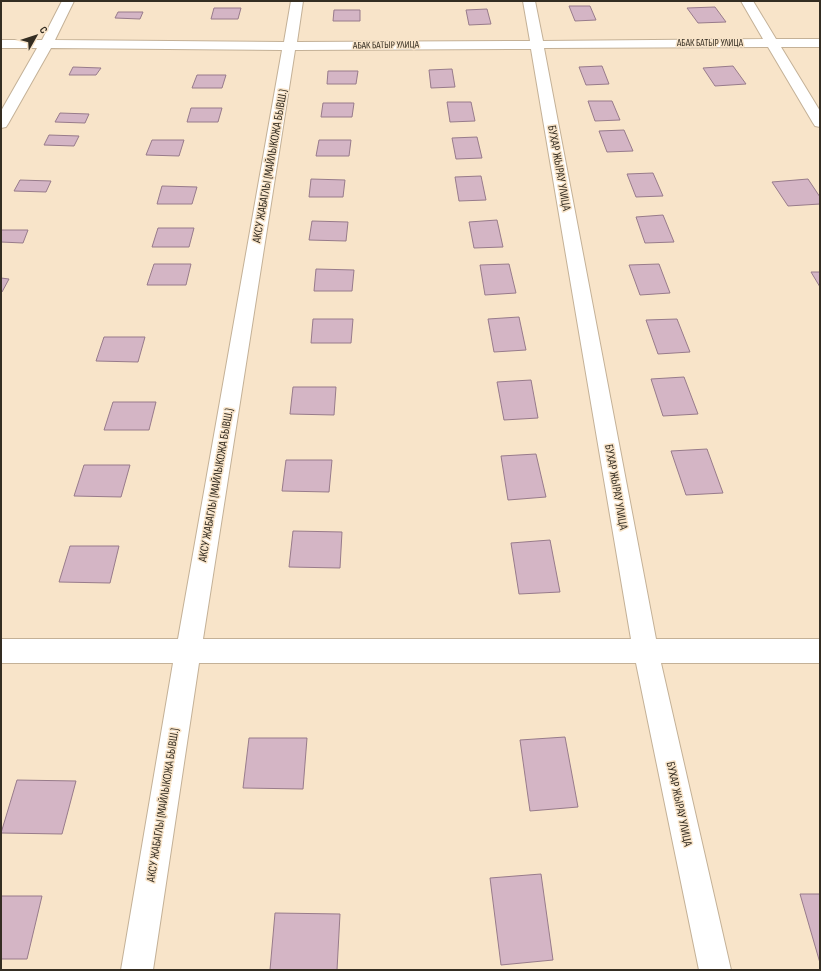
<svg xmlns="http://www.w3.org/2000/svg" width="821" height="971" viewBox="0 0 821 971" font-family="'Sofia Sans Condensed',sans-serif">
  <rect width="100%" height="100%" fill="#f8e4c9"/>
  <g fill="#d4b5c5" stroke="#987b8b">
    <polygon points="569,6 590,6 596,20 575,21"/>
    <polygon points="715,7 726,22 698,23 687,8"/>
    <polygon points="214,8 241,8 238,19 211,19"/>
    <polygon points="487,9 491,24 469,25 466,10"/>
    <polygon points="334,10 360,10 360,21 333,21"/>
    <polygon points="118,12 143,12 140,19 115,18"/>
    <polygon points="602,66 609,84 586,85 579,67"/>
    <polygon points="733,66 746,84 715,86 703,68"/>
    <polygon points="73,67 101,68 96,75 69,75"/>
    <polygon points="452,69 455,87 431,88 429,70"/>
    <polygon points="328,71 358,71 356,84 327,84"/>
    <polygon points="197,75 226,75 222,88 192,88"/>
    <polygon points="588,101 612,101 620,120 595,121"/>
    <polygon points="447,102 471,102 475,121 450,122"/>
    <polygon points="323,103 354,103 352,117 321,117"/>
    <polygon points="191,108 222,108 218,122 187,122"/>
    <polygon points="60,113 89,114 85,123 55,122"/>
    <polygon points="624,130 633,151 607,152 599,131"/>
    <polygon points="49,135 79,136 74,146 44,145"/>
    <polygon points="477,137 482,158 456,159 452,138"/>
    <polygon points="152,140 184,140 179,156 146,155"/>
    <polygon points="319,140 351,140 349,156 316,156"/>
    <polygon points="653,173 663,196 636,197 627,174"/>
    <polygon points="481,176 486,200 459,201 455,177"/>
    <polygon points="311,179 345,180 343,197 309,197"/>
    <polygon points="808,179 820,197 820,204 788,206 772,182"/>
    <polygon points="20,180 51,181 46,192 14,191"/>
    <polygon points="162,186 197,187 192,204 157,204"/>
    <polygon points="663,215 674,242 645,243 636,217"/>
    <polygon points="497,220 503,247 474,248 469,222"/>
    <polygon points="312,221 348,222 346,241 309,240"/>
    <polygon points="158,228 194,228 189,247 152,247"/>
    <polygon points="1,230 28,230 23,243 1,242"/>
    <polygon points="154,264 191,264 186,285 147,285"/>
    <polygon points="509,264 516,293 485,295 480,265"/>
    <polygon points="659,264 670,293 640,295 629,265"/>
    <polygon points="316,269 354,270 352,291 314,291"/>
    <polygon points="811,272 820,272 820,287"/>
    <polygon points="1,278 9,279 2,292 1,292"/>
    <polygon points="519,317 526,350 494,352 488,319"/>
    <polygon points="313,319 353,319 351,343 311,343"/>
    <polygon points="677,319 690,352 658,354 646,320"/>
    <polygon points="104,337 145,337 138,362 96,361"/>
    <polygon points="684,377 698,414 663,416 651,379"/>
    <polygon points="531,380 538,418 504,420 497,382"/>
    <polygon points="293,387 336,387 334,415 290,414"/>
    <polygon points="113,402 156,402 149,430 104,430"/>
    <polygon points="707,449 723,493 686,495 671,451"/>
    <polygon points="536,454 546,497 508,500 501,456"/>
    <polygon points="286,460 332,460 329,492 282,491"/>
    <polygon points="84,465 130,465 121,497 74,496"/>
    <polygon points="293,531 342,532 340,568 289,567"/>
    <polygon points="550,540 560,592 519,594 511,543"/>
    <polygon points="70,546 119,546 110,583 59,582"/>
    <polygon points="565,737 578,807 530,811 520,740"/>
    <polygon points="249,738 307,738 303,789 243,788"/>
    <polygon points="17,780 76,781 62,834 1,833"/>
    <polygon points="541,874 553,960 501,965 490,878"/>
    <polygon points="800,894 820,894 820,963"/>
    <polygon points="1,896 42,896 27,959 1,959"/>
    <polygon points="275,913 340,914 337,970 270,970"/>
  </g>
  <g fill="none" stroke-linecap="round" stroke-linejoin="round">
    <defs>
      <path id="minor" d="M62,1h12l-19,39 229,2 7,-41h12l-6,41 233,-1 -7,-40h12l8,40 220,-2 -22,-38h12l23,38h44v8h-39l39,64v16l-5,-1 -2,-3 -45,-76 -224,1 112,591h164v24h-159l70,307h-32l-63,-307h-437l-46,307h-32l52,-307h-172v-24h177l104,-589 -231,-2 -43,76 -2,3 -5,1v-17l36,-63h-36v-8h41zM531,49l100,590h-428l92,-589z"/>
    </defs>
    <use href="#minor" stroke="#c4b197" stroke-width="2"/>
    <use href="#minor" fill="#fff" fill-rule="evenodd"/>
  </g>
  <g text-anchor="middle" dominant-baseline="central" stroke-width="3" stroke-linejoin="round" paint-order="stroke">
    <g font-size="10" fill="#342d22" stroke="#f8e4c9">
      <text x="710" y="43">АБАК БАТЫР УЛИЦА</text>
      <text transform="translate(386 45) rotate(-1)">АБАК БАТЫР УЛИЦА</text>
    </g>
    <g font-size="12" fill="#342d22" stroke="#f8e4c9">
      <text transform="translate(270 166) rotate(-80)">АКСУ ЖАБАГЛЫ (МАЙЛЫКОЖА БЫВШ.)</text>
      <text transform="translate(559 168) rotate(80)">БУХАР ЖЫРАУ УЛИЦА</text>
      <text transform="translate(216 485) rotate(-80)">АКСУ ЖАБАГЛЫ (МАЙЛЫКОЖА БЫВШ.)</text>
      <text transform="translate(616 487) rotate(80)">БУХАР ЖЫРАУ УЛИЦА</text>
      <text transform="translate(679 804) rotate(78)">БУХАР ЖЫРАУ УЛИЦА</text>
      <text transform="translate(163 805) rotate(-81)">АКСУ ЖАБАГЛЫ (МАЙЛЫКОЖА БЫВШ.)</text>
    </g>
  </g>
  <rect width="821" height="971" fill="none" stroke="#342d22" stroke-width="4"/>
  <g transform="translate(36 36) rotate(51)" stroke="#f8e4c9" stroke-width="3" paint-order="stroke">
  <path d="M0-3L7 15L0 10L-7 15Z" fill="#342d22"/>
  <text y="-6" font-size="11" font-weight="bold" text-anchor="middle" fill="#342d22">С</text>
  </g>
</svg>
